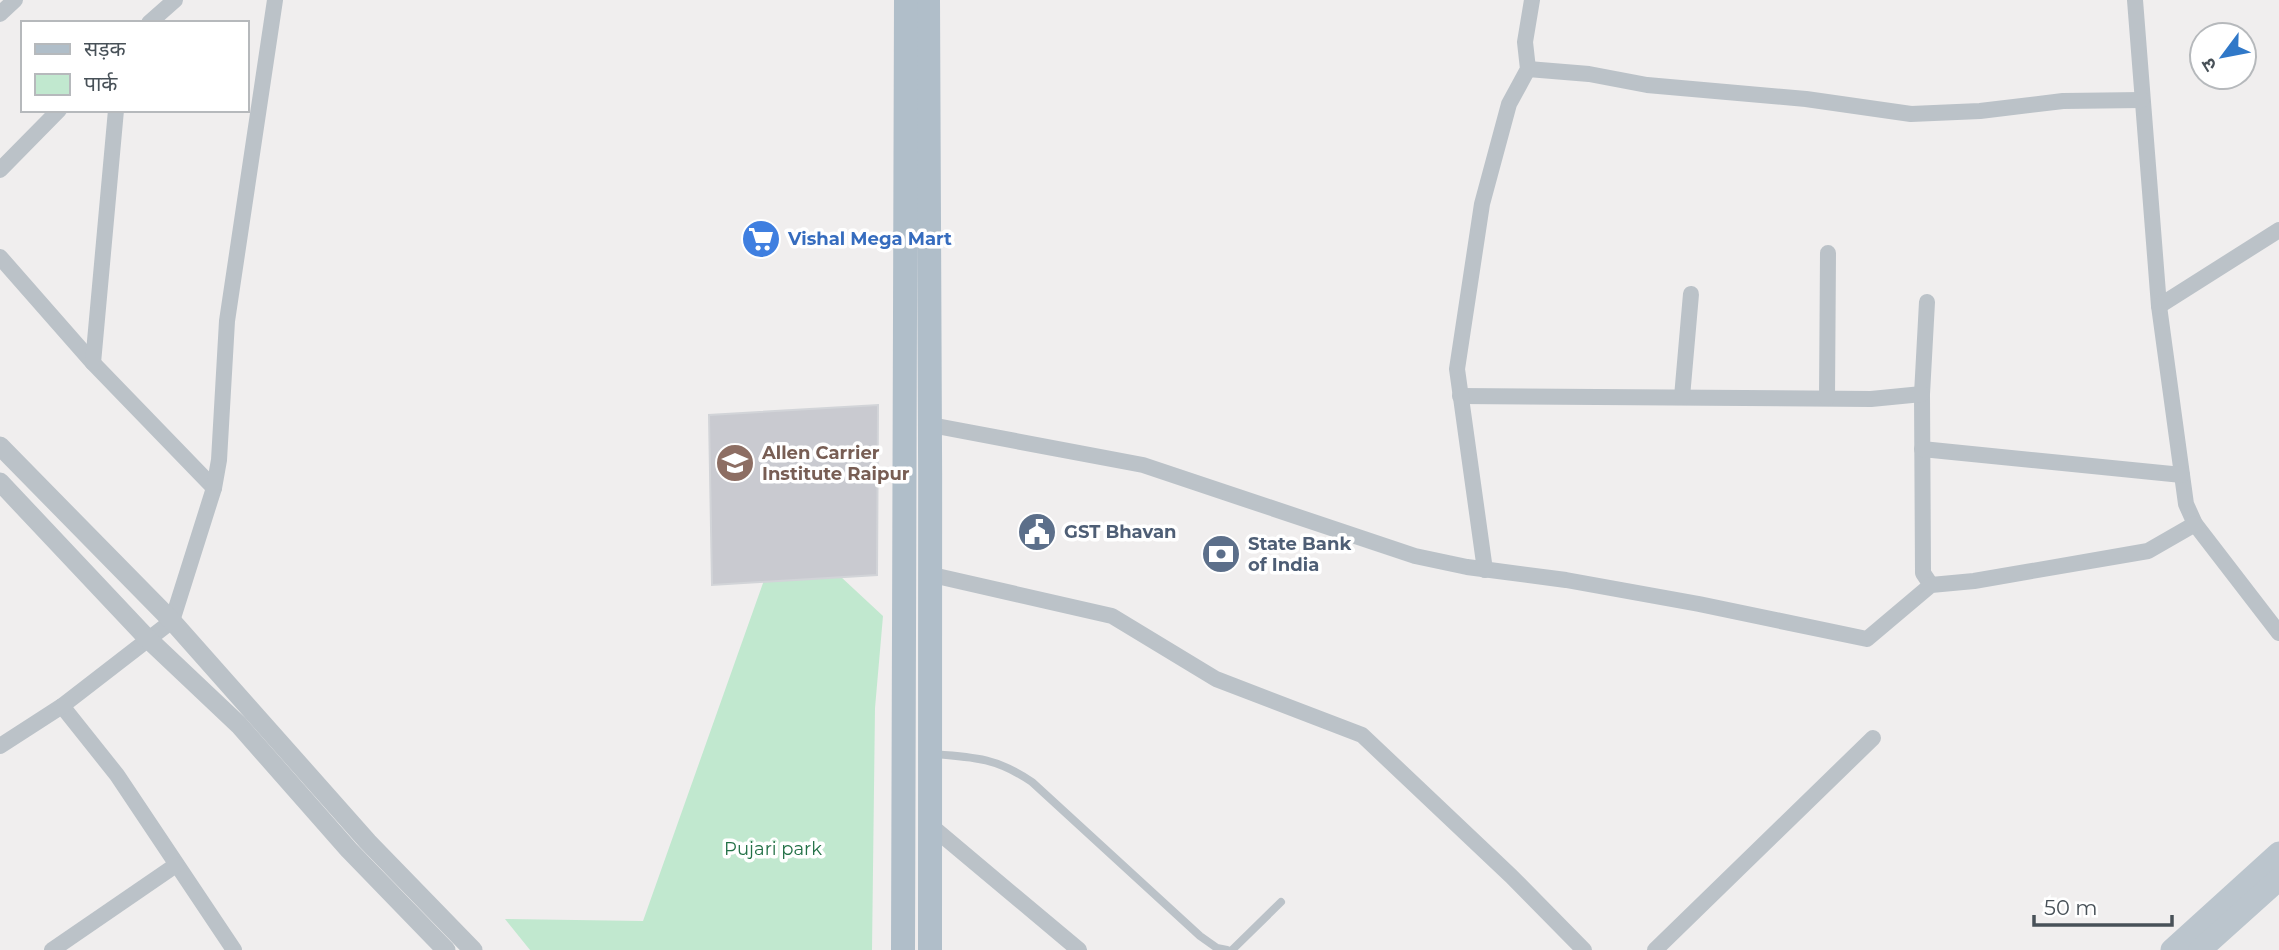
<svg xmlns="http://www.w3.org/2000/svg" width="2279" height="950" viewBox="0 0 2279 950" font-family="Montserrat,'Noto Sans Devanagari',sans-serif">
  <rect width="100%" height="100%" fill="#f0eeee"/>
  <polygon fill="#c1e8cf" points="784,524 883,616 875,708 872,950 530,950 505,919 643,921"/>
  <polygon fill="#c9cad0" stroke="#d2d4d8" stroke-width="2" points="878,405 877,575 712,585 709,415"/>
  <g fill="none" stroke-linecap="round" stroke-linejoin="round">
    <g stroke="#bbc2c8" stroke-width="8">
      <path d="M932,754c42,3 65,4 100,28l168,154 17,12 10,2"/>
      <polyline points="1232,950 1281,902"/>
    </g>
    <g stroke="#bbc2c8" stroke-width="16">
      <polyline points="2135,0 2159,306 2186,504 2195,524 2279,633"/>
      <polyline points="0,14 15,0"/>
      <polyline points="149,23 175,0"/>
      <polyline points="1528,69 1589,74 1647,85 1806,99 1911,114 1980,111 2063,101 2142,100"/>
      <polyline points="0,170 59,110"/>
      <polyline points="0,257 93,363 214,488"/>
      <polyline points="1927,302 1922,394 1923,573 1931,585"/>
      <polyline points="2159,306 2279,230"/>
      <polyline points="93,363 116,110"/>
      <polyline points="1460,396 1871,399 1922,394"/>
      <polyline points="1682,397 1691,294"/>
      <polyline points="1827,398 1828,253"/>
      <polyline points="931,425 1143,465 1415,556 1467,567 1566,580 1699,604 1867,639 1931,585 1974,581 2148,551 2195,524"/>
      <polyline points="1922,449 2182,475"/>
      <polyline points="1485,570 1457,369 1482,204 1509,104 1528,69 1525,42 1532,0"/>
      <polyline points="928,574 1112,616 1216,679 1362,735 1511,876 1584,950"/>
      <polyline points="62,706 117,775 234,950"/>
      <polyline points="0,746 62,706 172,621 214,488 219,460 227,321 275,0"/>
      <polyline points="930,825 1079,950"/>
      <polyline points="52,950 176,865"/>
      <polyline points="1655,950 1873,738"/>
    </g>
    <g stroke="#bbc2c8" stroke-width="19">
      <polyline points="0,446 172,621 368,842 473,950"/>
      <polyline points="0,482 147,638 239,725 349,850 446,950"/>
    </g>
    <g stroke="#bbc5cd" stroke-width="23">
      <polyline points="2172,950 2279,853"/>
      <polyline points="2200,950 2279,879"/>
    </g>
    <g stroke="#b0bec9" stroke-width="24">
      <path d="M928,0c3,317 2,633 2,950"/>
      <polyline points="903,950 906,0"/>
    </g>
  </g>
  <defs>
    <symbol id="supermarket-disc" viewBox="-11 -11 22 22"><circle r="9.5" fill="#3f7fe0" stroke="#fff"/><path d="M-6-5.5h2.5l.6 2H6L4.5 2H-2.5L-4.4-4H-6ZM-1.5 3.2a1.3 1.3 0 1 0 .1 0ZM3 3.2a1.3 1.3 0 1 0 .1 0Z" fill="#fff"/></symbol>
    <symbol id="school-disc" viewBox="-11 -11 22 22"><circle r="9.5" fill="#8d6e63" stroke="#fff"/><path d="M0-5L7-2L0 1L-7-2ZM-4 1L0 2.5L4 1V4Q0 6-4 4Z" fill="#fff"/></symbol>
    <symbol id="civic-disc" viewBox="-11 -11 22 22"><circle r="9.5" fill="#5c6f8a" stroke="#fff"/><path d="M-.6-6.5H3V-4.5H.6V-3L4-1V1h2V6H-6V1h2V-1L-.6-3ZM-1.2 2.5V6h2.4V2.5Z" fill="#fff"/></symbol>
    <symbol id="bank-disc" viewBox="-11 -11 22 22"><circle r="9.5" fill="#5c6f8a" stroke="#fff"/><path d="M-6-4H6V4H-6ZM0-2.3a2.3 2.3 0 1 0 0 4.6a2.3 2.3 0 1 0 0-4.6Z" fill="#fff"/></symbol>
  </defs>
  <g fill-rule="evenodd">
    <use href="#supermarket-disc" x="739" y="217" width="44" height="44"/>
    <use href="#school-disc" x="713" y="441" width="44" height="44"/>
    <use href="#civic-disc" x="1015" y="510" width="44" height="44"/>
    <use href="#bank-disc" x="1199" y="532" width="44" height="44"/>
  </g>
  <g text-anchor="middle" dominant-baseline="central" stroke-width="7" stroke-linejoin="round" paint-order="stroke">
    <g font-size="18" font-weight="bold" fill="#366cbe" stroke="#fff" text-anchor="start">
      <text x="788" y="239">Vishal Mega Mart</text>
    </g>
    <g font-size="18" font-weight="bold" fill="#785e54" stroke="#fff" text-anchor="start">
      <text x="762" y="453">Allen Carrier<tspan x="762" dy="21">Institute Raipur</tspan></text>
    </g>
    <g font-size="18" font-weight="bold" fill="#4e5e75" stroke="#fff" text-anchor="start">
      <text x="1064" y="532">GST Bhavan</text>
      <text x="1248" y="544">State Bank<tspan x="1248" dy="21">of India</tspan></text>
    </g>
    <g font-size="18" fill="#227046" stroke="#fff">
      <text x="773" y="849">Pujari park</text>
    </g>
  </g>
  <rect x="21" y="21" width="228" height="91" fill="#ffffff" stroke="#b6b9bc" stroke-width="2"/>
  <rect x="35" y="44" width="35" height="10" fill="#b0bec9" stroke="#b6b9bc" stroke-width="2"/>
  <text x="84" y="56" font-size="21" fill="#485158">सड़क</text>
  <rect x="35" y="74" width="35" height="21" fill="#c1e8cf" stroke="#b6b9bc" stroke-width="2"/>
  <text x="84" y="91" font-size="21" fill="#485158">पार्क</text>
  <g transform="translate(2223 56) rotate(238)"><circle r="33" fill="#ffffff" stroke="#b6b9bc" stroke-width="2"/>
  <path d="M0-5L12 26L0 18L-12 26Z" fill="#3078c8"/>
  <text y="-10" font-size="19" font-weight="bold" text-anchor="middle" fill="#485158">उ</text>
  </g>
  <path d="M2034 915v10h138v-10" fill="none" stroke="#485158" stroke-width="3.5"/>
  <text x="2044" y="915" font-size="21" fill="#485158" stroke="#ffffff" stroke-width="5" paint-order="stroke">50 m</text>
</svg>
